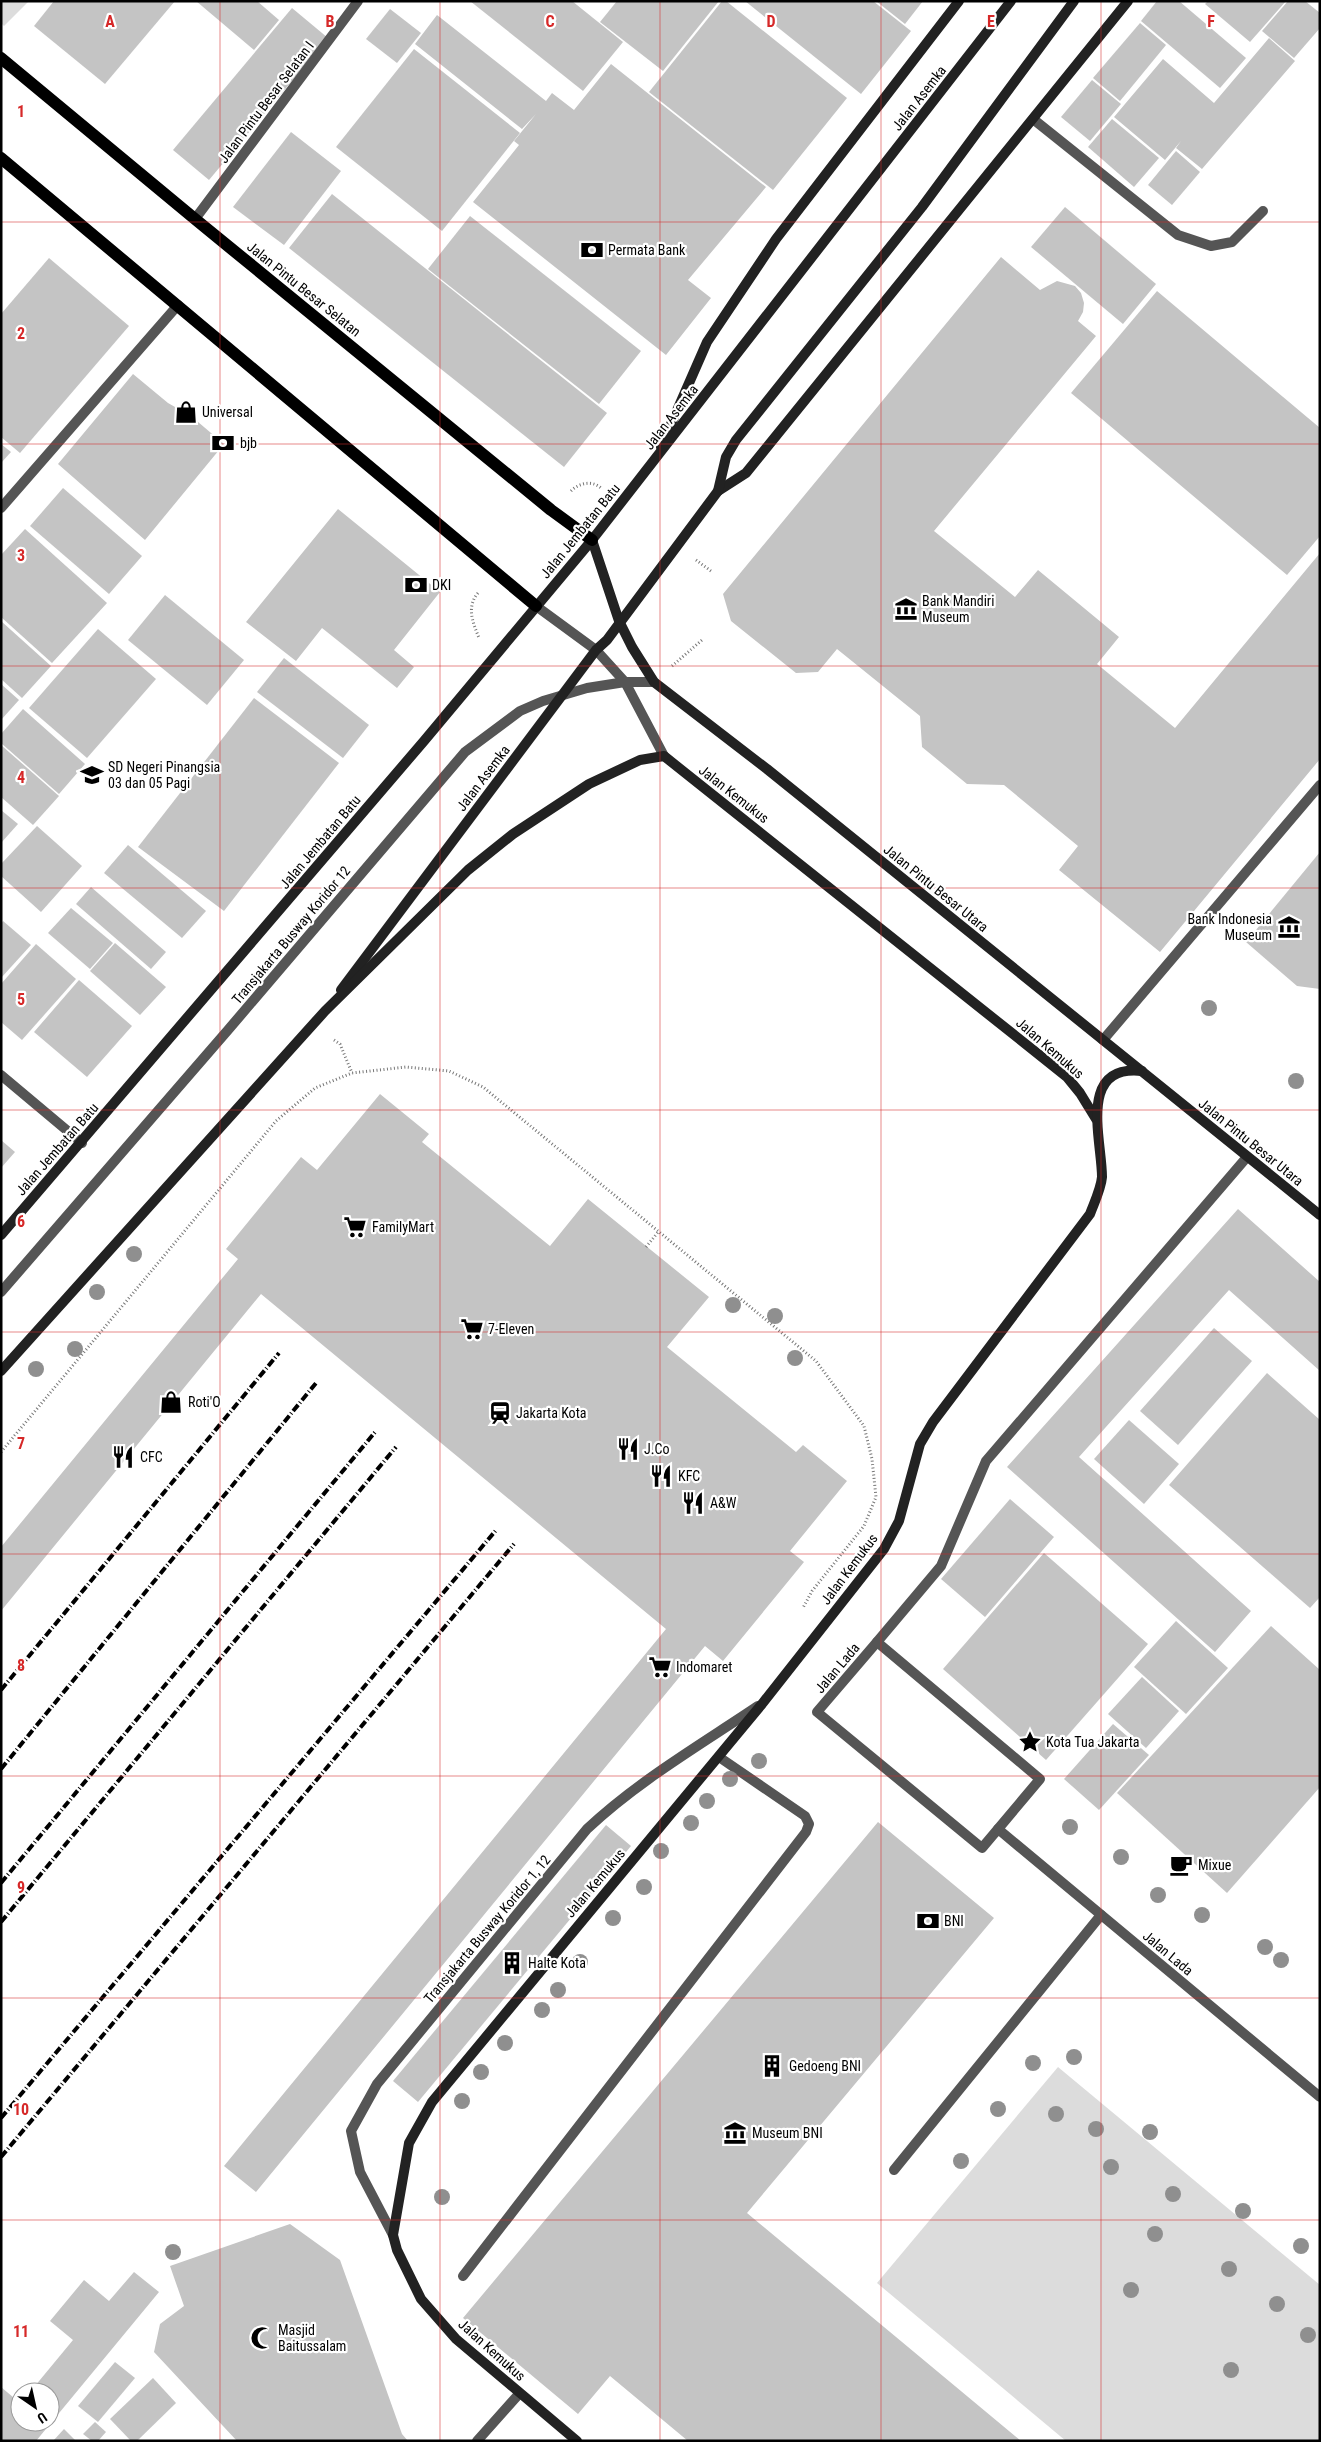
<svg xmlns="http://www.w3.org/2000/svg" width="1321" height="2442" viewBox="0 0 1321 2442" font-family="'Roboto Condensed',sans-serif">
  <rect width="100%" height="100%" fill="#fff"/>
  <g fill="#dcdcdc">
    <polygon points="1,1 29,1 4,26 1,23"/>
    <polygon points="1058,2067 1320,2285 1320,2441 1066,2441 877,2283"/>
  </g>
  <g fill="#c4c4c4">
    <polygon points="54,1 175,1 105,84 34,26"/>
    <polygon points="196,1 257,1 279,20 254,50"/>
    <polygon points="470,1 572,1 623,42 583,91"/>
    <polygon points="617,1 719,1 663,71 600,22"/>
    <polygon points="722,1 726,1 847,98 773,190 649,92"/>
    <polygon points="745,1 873,1 911,31 861,94"/>
    <polygon points="876,1 923,1 905,24"/>
    <polygon points="1157,1 1179,1 1246,58 1220,88 1141,21"/>
    <polygon points="1208,1 1286,1 1250,42 1205,4"/>
    <polygon points="1288,1 1305,1 1320,13 1320,28 1294,58 1262,31"/>
    <polygon points="292,8 328,38 209,180 173,150"/>
    <polygon points="390,9 421,33 397,63 366,39"/>
    <polygon points="437,15 546,101 552,93 574,110 611,64 766,187 688,280 711,298 666,355 473,202 519,145 514,141 536,114 522,129 415,44"/>
    <polygon points="1140,23 1166,45 1120,101 1093,78"/>
    <polygon points="1269,38 1295,61 1202,169 1176,148 1181,141 1165,160 1114,117 1163,59 1214,103"/>
    <polygon points="414,49 520,133 442,231 336,147"/>
    <polygon points="1092,80 1121,104 1090,141 1061,117"/>
    <polygon points="1112,119 1159,158 1134,187 1088,147"/>
    <polygon points="291,132 341,171 284,245 233,207"/>
    <polygon points="1176,151 1200,172 1172,205 1148,185"/>
    <polygon points="332,194 607,413 564,467 289,248"/>
    <polygon points="1065,207 1156,284 1123,324 1031,247"/>
    <polygon points="470,216 641,351 599,404 428,269"/>
    <polygon points="1001,257 1040,290 1057,281 1075,286 1081,293 1084,303 1083,312 1078,321 1096,336 934,531 1015,597 1038,570 1119,637 1097,664 1175,728 1320,553 1320,759 1160,952 1059,870 1078,846 1004,785 967,784 922,747 920,716 837,649 818,672 796,673 731,621 723,594"/>
    <polygon points="49,258 129,326 20,453 1,437 1,314"/>
    <polygon points="1157,291 1320,428 1320,536 1287,575 1071,393"/>
    <polygon points="133,374 168,403 191,416 224,444 145,540 58,464"/>
    <polygon points="1,444 11,452 1,463"/>
    <polygon points="63,488 142,556 109,594 30,526"/>
    <polygon points="338,509 440,592 394,650 414,667 397,688 322,628 296,661 246,622"/>
    <polygon points="25,529 107,603 52,663 1,617 1,555"/>
    <polygon points="165,595 244,660 207,705 128,640"/>
    <polygon points="1,621 51,666 22,698 1,679"/>
    <polygon points="98,629 156,679 87,758 29,708"/>
    <polygon points="284,658 369,725 343,758 257,692"/>
    <polygon points="1,684 19,700 1,720"/>
    <polygon points="254,698 339,763 224,911 138,847"/>
    <polygon points="23,709 85,764 59,794 1,743 1,734"/>
    <polygon points="1,745 59,796 33,825 1,797"/>
    <polygon points="1,810 18,824 1,843"/>
    <polygon points="37,826 82,866 41,912 1,876 1,864"/>
    <polygon points="128,845 206,911 182,938 104,873"/>
    <polygon points="1320,852 1320,989 1297,986 1246,942"/>
    <polygon points="91,887 166,952 151,969 76,904"/>
    <polygon points="71,908 113,943 90,969 48,933"/>
    <polygon points="3,921 31,945 1,978 1,924"/>
    <polygon points="115,943 166,987 140,1015 90,971"/>
    <polygon points="36,944 76,979 22,1040 1,1022 1,984"/>
    <polygon points="79,980 132,1026 87,1077 34,1032"/>
    <polygon points="380,1094 429,1134 422,1142 550,1246 588,1199 709,1297 667,1347 796,1452 803,1445 847,1481 790,1551 804,1562 723,1661 705,1646 256,2192 224,2166 666,1629 261,1294 1,1611 1,1547 238,1259 226,1249 301,1157 317,1170"/>
    <polygon points="1,1140 15,1152 1,1168"/>
    <polygon points="1238,1209 1320,1282 1320,1371 1229,1290 1079,1457 1251,1611 1215,1652 1007,1467"/>
    <polygon points="1214,1328 1252,1361 1178,1445 1140,1411"/>
    <polygon points="1267,1373 1320,1420 1320,1597 1310,1608 1169,1485"/>
    <polygon points="1129,1420 1179,1464 1144,1504 1094,1459"/>
    <polygon points="1010,1499 1054,1537 985,1617 941,1579"/>
    <polygon points="1044,1553 1148,1644 1046,1760 943,1669"/>
    <polygon points="1176,1621 1228,1668 1186,1714 1134,1667"/>
    <polygon points="1271,1626 1320,1670 1320,1787 1227,1893 1117,1793"/>
    <polygon points="1142,1677 1179,1711 1146,1748 1108,1714"/>
    <polygon points="1113,1724 1149,1755 1099,1810 1064,1779"/>
    <polygon points="878,1822 994,1918 747,2213 1021,2441 688,2441 610,2376 578,2414 463,2318"/>
    <polygon points="606,1825 631,1846 418,2102 393,2081"/>
    <polygon points="290,2224 340,2260 402,2434 408,2441 237,2441 154,2352 160,2324 184,2306 170,2266"/>
    <polygon points="134,2272 159,2292 36,2441 1,2441 1,2387 20,2403 20,2422 50,2422 50,2392 30,2392 73,2340 50,2321 84,2280 109,2301"/>
    <polygon points="115,2362 135,2378 98,2422 78,2406"/>
    <polygon points="153,2378 176,2403 137,2441 131,2441 110,2419"/>
    <polygon points="95,2422 106,2432 98,2441 92,2441 83,2434"/>
    <polygon points="64,2429 76,2441 53,2441"/>
  </g>
  <g fill="none" stroke-linecap="round" stroke-linejoin="round">
    <g stroke="#777" stroke-width="3" stroke-dasharray="1 2.5" stroke-linecap="butt">
      <path d="M571,491c8,-8 21,-11 30,-3"/>
      <polyline points="696,560 711,571"/>
      <path d="M478,593c-12,14 -5,30 1,45"/>
      <polyline points="672,666 702,640"/>
      <polyline points="334,1040 340,1044 352,1073"/>
      <polyline points="646,1247 659,1231"/>
      <polyline points="1,1452 276,1121 315,1088 352,1073 406,1067 449,1071 483,1087 816,1361 864,1426 872,1459 876,1497 864,1526 812,1591 803,1608"/>
    </g>
    <g stroke="#555" stroke-width="10">
      <polyline points="1033,119 1178,235 1211,246 1232,242 1263,211"/>
      <polyline points="1,508 178,305"/>
      <polyline points="536,606 596,650 625,682 664,756"/>
      <polyline points="1103,1040 1320,785"/>
      <polyline points="1,1292 228,1030 465,752 520,711 543,701 587,688 625,682 654,682"/>
      <polyline points="894,2170 1101,1915"/>
      <path d="M393,2235l-33,-63 -9,-41 26,-47 210,-255c51,-48 113,-84 171,-123"/>
      <polyline points="463,2276 806,1832 809,1824 805,1816 719,1757"/>
    </g>
    <g stroke="#555" stroke-width="10">
      <polyline points="195,219 358,1"/>
      <polyline points="1,1075 82,1143"/>
      <polyline points="877,1642 817,1712 982,1848 998,1829 1320,2097"/>
      <polyline points="998,1829 1040,1779 877,1642 941,1566 986,1461 1247,1157"/>
      <polyline points="477,2441 519,2394"/>
    </g>
    <g stroke="#222" stroke-width="10">
      <polyline points="661,447 707,342 776,239 959,1"/>
      <polyline points="718,491 746,473 1128,1"/>
      <polyline points="592,540 619,621 632,647 654,682 767,769 1320,1215"/>
      <polyline points="341,990 596,650 607,640 718,491 726,457 736,440 922,207 1074,1"/>
      <polyline points="1,1235 424,741 592,540 1011,1"/>
      <polyline points="1,1371 325,1011 468,870 513,834 589,784 640,760 664,756 1067,1077 1080,1093 1096,1119"/>
      <path d="M577,2441l-121,-102 -35,-40 -24,-49 -4,-15 16,-92 23,-41 330,-398 122,-155 15,-28 21,-77 13,-22 157,-208c4,-11 11,-25 12,-37 0,-37 -25,-113 40,-106"/>
    </g>
    <g stroke="#000" stroke-width="12">
      <polyline points="1,58 195,219 551,510 592,540"/>
      <polyline points="1,158 536,606"/>
    </g>
    <g stroke="#000" stroke-width="4" stroke-dasharray="8 2.5 1 2.5" stroke-linecap="butt">
      <polyline points="1,1690 279,1353"/>
      <polyline points="1,1769 316,1383"/>
      <polyline points="1,1883 376,1431"/>
      <polyline points="1,1922 396,1447"/>
      <polyline points="1,2118 497,1529"/>
      <polyline points="1,2157 514,1544"/>
    </g>
  </g>
  <g fill="#8f8f8f">
    <circle cx="1209" cy="1008" r="8"/>
    <circle cx="1296" cy="1081" r="8"/>
    <circle cx="134" cy="1254" r="8"/>
    <circle cx="97" cy="1292" r="8"/>
    <circle cx="733" cy="1305" r="8"/>
    <circle cx="775" cy="1316" r="8"/>
    <circle cx="75" cy="1349" r="8"/>
    <circle cx="795" cy="1358" r="8"/>
    <circle cx="36" cy="1369" r="8"/>
    <circle cx="759" cy="1761" r="8"/>
    <circle cx="730" cy="1779" r="8"/>
    <circle cx="707" cy="1801" r="8"/>
    <circle cx="691" cy="1823" r="8"/>
    <circle cx="1070" cy="1827" r="8"/>
    <circle cx="661" cy="1851" r="8"/>
    <circle cx="1121" cy="1857" r="8"/>
    <circle cx="644" cy="1887" r="8"/>
    <circle cx="1158" cy="1895" r="8"/>
    <circle cx="1202" cy="1915" r="8"/>
    <circle cx="613" cy="1918" r="8"/>
    <circle cx="1265" cy="1947" r="8"/>
    <circle cx="1281" cy="1960" r="8"/>
    <circle cx="580" cy="1962" r="8"/>
    <circle cx="558" cy="1990" r="8"/>
    <circle cx="542" cy="2010" r="8"/>
    <circle cx="505" cy="2043" r="8"/>
    <circle cx="1074" cy="2057" r="8"/>
    <circle cx="1033" cy="2063" r="8"/>
    <circle cx="481" cy="2072" r="8"/>
    <circle cx="462" cy="2101" r="8"/>
    <circle cx="998" cy="2109" r="8"/>
    <circle cx="1056" cy="2114" r="8"/>
    <circle cx="1096" cy="2129" r="8"/>
    <circle cx="1150" cy="2132" r="8"/>
    <circle cx="961" cy="2161" r="8"/>
    <circle cx="1111" cy="2167" r="8"/>
    <circle cx="1173" cy="2194" r="8"/>
    <circle cx="442" cy="2197" r="8"/>
    <circle cx="1243" cy="2211" r="8"/>
    <circle cx="1155" cy="2234" r="8"/>
    <circle cx="1301" cy="2246" r="8"/>
    <circle cx="173" cy="2252" r="8"/>
    <circle cx="1229" cy="2269" r="8"/>
    <circle cx="1131" cy="2290" r="8"/>
    <circle cx="1277" cy="2304" r="8"/>
    <circle cx="1308" cy="2335" r="8"/>
    <circle cx="1231" cy="2370" r="8"/>
  </g>
  <path fill="none" stroke="#d62828" stroke-width="1" stroke-opacity="0.55" d="M220,1v2440M440,1v2440M660,1v2440M881,1v2440M1101,1v2440M1,222h1319M1,444h1319M1,666h1319M1,888h1319M1,1110h1319M1,1332h1319M1,1554h1319M1,1776h1319M1,1998h1319M1,2220h1319"/>
  <defs>
    <symbol id="bank-bare" viewBox="-9 -9 18 18"><path d="M-6-4H6V4H-6ZM0-2.3a2.3 2.3 0 1 0 0 4.6a2.3 2.3 0 1 0 0-4.6Z" fill="#000" stroke="#fff" stroke-width="2.5" paint-order="stroke"/></symbol>
    <symbol id="shop-bare" viewBox="-9 -9 18 18"><path d="M-5-2.5h2.3a2.7 3.5 0 0 1 5.4 0H5L5.5 6h-11ZM-1.5-2.5h3a1.5 2.3 0 0 0-3 0Z" fill="#000" stroke="#fff" stroke-width="2.5" paint-order="stroke"/></symbol>
    <symbol id="museum-bare" viewBox="-9 -9 18 18"><path d="M0-6L6-3V-2H-6V-3ZM-5-1h2V3h-2ZM-1-1h2V3h-2ZM3-1h2V3H3ZM-6 4H6V6H-6Z" fill="#000" stroke="#fff" stroke-width="2.5" paint-order="stroke"/></symbol>
    <symbol id="school-bare" viewBox="-9 -9 18 18"><path d="M0-5L7-2L0 1L-7-2ZM-4 1L0 2.5L4 1V4Q0 6-4 4Z" fill="#000" stroke="#fff" stroke-width="2.5" paint-order="stroke"/></symbol>
    <symbol id="supermarket-bare" viewBox="-9 -9 18 18"><path d="M-6-5.5h2.5l.6 2H6L4.5 2H-2.5L-4.4-4H-6ZM-1.5 3.2a1.3 1.3 0 1 0 .1 0ZM3 3.2a1.3 1.3 0 1 0 .1 0Z" fill="#000" stroke="#fff" stroke-width="2.5" paint-order="stroke"/></symbol>
    <symbol id="station-bare" viewBox="-9 -9 18 18"><path d="M-3-6H3Q5-6 5-4V2Q5 4 3 4L4.5 6H3L1.5 4h-3L-3 6H-4.5L-3 4Q-5 4-5 2V-4Q-5-6-3-6ZM-3.5-4v3h7v-3ZM-3.5 1v1.5H-2V1ZM2 1v1.5H3.5V1Z" fill="#000" stroke="#fff" stroke-width="2.5" paint-order="stroke"/></symbol>
    <symbol id="restaurant-bare" viewBox="-9 -9 18 18"><path d="M-5-6h1v4h1v-4h1v4h1v-4h1v5L-1.5 .5V6h-2V.5L-5-1ZM5-6V6H3V1.5H1.5Q1.5-4 5-6Z" fill="#000" stroke="#fff" stroke-width="2.5" paint-order="stroke"/></symbol>
    <symbol id="sight-bare" viewBox="-9 -9 18 18"><path d="M0-6L1.8-2.2L6-1.7L2.9 1.2L3.7 5.4L0 3.3L-3.7 5.4L-2.9 1.2L-6-1.7L-1.8-2.2Z" fill="#000" stroke="#fff" stroke-width="2.5" paint-order="stroke"/></symbol>
    <symbol id="cafe-bare" viewBox="-9 -9 18 18"><path d="M-5.5-4.5H6V0H3Q3 3.5 0 3.5H-2.5Q-5.5 3.5-5.5 0ZM3-3.2v2h1.7v-2ZM-6 4.5H4V6H-6Z" fill="#000" stroke="#fff" stroke-width="2.5" paint-order="stroke"/></symbol>
    <symbol id="building-bare" viewBox="-9 -9 18 18"><path d="M-4-6H4V6H1V3H-1V6H-4ZM-2.5-4.3h1.7v1.8h-1.7ZM.8-4.3h1.7v1.8H.8ZM-2.5-1h1.7V.8h-1.7ZM.8-1h1.7V.8H.8Z" fill="#000" stroke="#fff" stroke-width="2.5" paint-order="stroke"/></symbol>
    <symbol id="mosque-bare" viewBox="-9 -9 18 18"><path d="M3.5-4.9A6 6 0 1 0 3.5 4.9A5 5 0 1 1 3.5-4.9Z" fill="#000" stroke="#fff" stroke-width="2.5" paint-order="stroke"/></symbol>
  </defs>
  <g fill-rule="evenodd">
    <use href="#bank-bare" x="576" y="234" width="32" height="32"/>
    <use href="#shop-bare" x="170" y="396" width="32" height="32"/>
    <use href="#bank-bare" x="207" y="427" width="32" height="32"/>
    <use href="#bank-bare" x="400" y="569" width="32" height="32"/>
    <use href="#museum-bare" x="890" y="593" width="32" height="32"/>
    <use href="#school-bare" x="76" y="759" width="32" height="32"/>
    <use href="#museum-bare" x="1273" y="911" width="32" height="32"/>
    <use href="#supermarket-bare" x="339" y="1211" width="32" height="32"/>
    <use href="#supermarket-bare" x="456" y="1313" width="32" height="32"/>
    <use href="#shop-bare" x="155" y="1386" width="32" height="32"/>
    <use href="#station-bare" x="484" y="1397" width="32" height="32"/>
    <use href="#restaurant-bare" x="612" y="1433" width="32" height="32"/>
    <use href="#restaurant-bare" x="107" y="1441" width="32" height="32"/>
    <use href="#restaurant-bare" x="645" y="1460" width="32" height="32"/>
    <use href="#restaurant-bare" x="677" y="1487" width="32" height="32"/>
    <use href="#supermarket-bare" x="644" y="1651" width="32" height="32"/>
    <use href="#sight-bare" x="1014" y="1726" width="32" height="32"/>
    <use href="#cafe-bare" x="1165" y="1849" width="32" height="32"/>
    <use href="#bank-bare" x="912" y="1905" width="32" height="32"/>
    <use href="#building-bare" x="496" y="1947" width="32" height="32"/>
    <use href="#building-bare" x="756" y="2050" width="32" height="32"/>
    <use href="#museum-bare" x="719" y="2117" width="32" height="32"/>
    <use href="#mosque-bare" x="246" y="2322" width="32" height="32"/>
  </g>
  <g text-anchor="middle" dominant-baseline="central" stroke-width="4.5" stroke-linejoin="round" paint-order="stroke">
    <g font-size="14" fill="#000" stroke="#fff">
      <text transform="translate(919 98) rotate(-52)">Jalan Asemka</text>
      <text transform="translate(266 102) rotate(-53)">Jalan Pintu Besar Selatan I</text>
      <text transform="translate(304 289) rotate(39)">Jalan Pintu Besar Selatan</text>
      <text transform="translate(671 417) rotate(-52)">Jalan Asemka</text>
      <text transform="translate(580 531) rotate(-51)">Jalan Jembatan Batu</text>
      <text transform="translate(483 778) rotate(-53)">Jalan Asemka</text>
      <text transform="translate(734 794) rotate(38)">Jalan Kemukus</text>
      <text transform="translate(320 842) rotate(-50)">Jalan Jembatan Batu</text>
      <text transform="translate(936 888) rotate(39)">Jalan Pintu Besar Utara</text>
      <text transform="translate(291 935) rotate(-50)">Transjakarta Busway Koridor 12</text>
      <text transform="translate(1050 1048) rotate(41)">Jalan Kemukus</text>
      <text transform="translate(1251 1142) rotate(39)">Jalan Pintu Besar Utara</text>
      <text transform="translate(57 1149) rotate(-49)">Jalan Jembatan Batu</text>
      <text transform="translate(849 1569) rotate(-53)">Jalan Kemukus</text>
      <text transform="translate(837 1668) rotate(-50)">Jalan Lada</text>
      <text transform="translate(595 1883) rotate(-50)">Jalan Kemukus</text>
      <text transform="translate(487 1929) rotate(-50)">Transjakarta Busway Koridor 1, 12</text>
      <text transform="translate(1168 1953) rotate(40)">Jalan Lada</text>
      <text transform="translate(492 2350) rotate(42)">Jalan Kemukus</text>
    </g>
    <g font-size="14" fill="#000" stroke="#fff" text-anchor="start">
      <text x="608" y="250">Permata Bank</text>
      <text x="202" y="412">Universal</text>
      <text x="240" y="443">bjb</text>
      <text x="432" y="585">DKI</text>
      <text x="922" y="601">Bank Mandiri<tspan x="922" dy="16">Museum</tspan></text>
      <text x="108" y="767">SD Negeri Pinangsia<tspan x="108" dy="16">03 dan 05 Pagi</tspan></text>
      <text x="1272" y="919" text-anchor="end">Bank Indonesia<tspan x="1272" dy="16">Museum</tspan></text>
      <text x="372" y="1227">FamilyMart</text>
      <text x="488" y="1329">7-Eleven</text>
      <text x="188" y="1402">Roti'O</text>
      <text x="516" y="1413">Jakarta Kota</text>
      <text x="644" y="1449">J.Co</text>
      <text x="140" y="1457">CFC</text>
      <text x="678" y="1476">KFC</text>
      <text x="710" y="1503">A&amp;W</text>
      <text x="676" y="1667">Indomaret</text>
      <text x="1046" y="1742">Kota Tua Jakarta</text>
      <text x="1198" y="1865">Mixue</text>
      <text x="944" y="1921">BNI</text>
      <text x="528" y="1963">Halte Kota</text>
      <text x="789" y="2066">Gedoeng BNI</text>
      <text x="752" y="2133">Museum BNI</text>
      <text x="278" y="2330">Masjid<tspan x="278" dy="16">Baitussalam</tspan></text>
    </g>
  </g>
  <g font-size="16" text-anchor="middle" font-weight="bold" fill="#d62828" stroke="#fff" stroke-width="4.5" stroke-linejoin="round" paint-order="stroke">
    <text x="110" y="27">A</text>
    <text x="330" y="27">B</text>
    <text x="550" y="27">C</text>
    <text x="771" y="27">D</text>
    <text x="991" y="27">E</text>
    <text x="1211" y="27">F</text>
    <text x="21" y="117">1</text>
    <text x="21" y="339">2</text>
    <text x="21" y="561">3</text>
    <text x="21" y="783">4</text>
    <text x="21" y="1005">5</text>
    <text x="21" y="1227">6</text>
    <text x="21" y="1449">7</text>
    <text x="21" y="1671">8</text>
    <text x="21" y="1893">9</text>
    <text x="21" y="2115">10</text>
    <text x="21" y="2337">11</text>
  </g>
  <rect width="1321" height="2442" fill="none" stroke="#000000" stroke-width="5"/>
  <g transform="translate(35 2407) rotate(146)"><circle r="24" fill="#ffffff" stroke="#999999"/>
  <path d="M0-4L9 19L0 12L-9 19Z" fill="#000000"/>
  <text y="-8" font-size="14" font-weight="bold" text-anchor="middle" fill="#000000">U</text>
  </g>
</svg>
